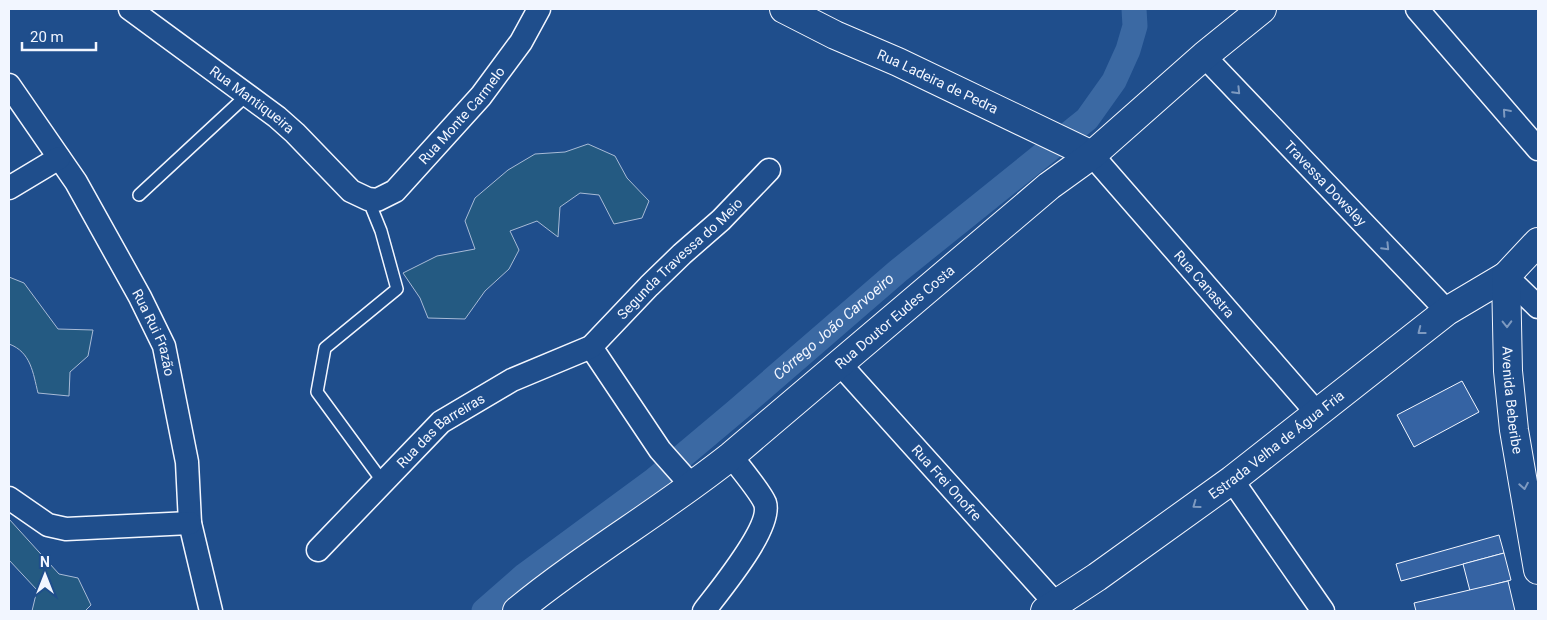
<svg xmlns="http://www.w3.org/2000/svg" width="1547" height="620" viewBox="0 0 1547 620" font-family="Roboto,sans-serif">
  <rect width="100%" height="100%" fill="#1f4e8c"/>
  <g fill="#245a82" stroke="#a8bbd7">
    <polygon points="588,144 615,156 627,178 649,201 642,218 614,224 599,195 580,193 560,207 558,237 537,221 510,231 519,250 509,269 485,291 465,319 428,318 420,298 403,273 437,256 475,249 465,221 475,198 508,170 535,154 565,152"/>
    <path d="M9,277l15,6 34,46 35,1 -5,26 -18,16 -1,24 -31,-3c-5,-20 -7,-41 -29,-49z"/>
    <polygon points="9,519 59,574 78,578 91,605 85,611 32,611 37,590 9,560"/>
  </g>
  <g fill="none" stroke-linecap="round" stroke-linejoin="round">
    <path stroke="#3b69a3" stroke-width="25" id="s1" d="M484,611l41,-36 129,-95 81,-68 163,-141 189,-152 27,-38 14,-31 7,-24 -1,-17"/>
  </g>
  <g fill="#3563a3" stroke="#f2f6ff">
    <polygon points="1462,381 1479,412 1414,447 1397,415"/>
    <polygon points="1499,535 1504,553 1401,581 1396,564"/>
    <polygon points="1504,553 1511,580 1470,591 1463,564"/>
    <polygon points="1508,581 1515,611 1416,611 1414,603"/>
  </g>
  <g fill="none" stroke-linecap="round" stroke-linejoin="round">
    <defs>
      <g id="lane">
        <polyline points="139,195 247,95"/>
        <polyline points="368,199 381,231 397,289 325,348 317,392 383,482"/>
      </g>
      <g id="street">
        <path id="s2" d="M130,9l147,108 18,16 56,58 17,8 9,1 18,-9 86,-95 40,-54 18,-33"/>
        <polyline points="1417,9 1538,149"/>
        <path id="s3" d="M1204,56l243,255"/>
        <path id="s4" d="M9,85l67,97 64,115 24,49 23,116 3,61 21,88"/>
        <path id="s5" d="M1092,155l225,258"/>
        <polyline points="9,188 59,158"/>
        <polyline points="1506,276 1538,307"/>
        <polyline points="591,347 660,450 692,486"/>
        <path id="s6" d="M839,363l216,240"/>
        <polyline points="1232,480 1323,611"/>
        <polyline points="9,498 48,525 66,529 190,523"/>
        <path id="s7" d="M318,550l123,-128 71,-42 79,-33 58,-61 33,-32 39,-34 48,-50"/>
        <path d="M704,611c15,-20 69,-84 61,-108 -4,-10 -26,-37 -34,-47"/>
      </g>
      <g id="secondary">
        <path id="s8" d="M784,9l51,26 63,27 194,93"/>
        <path id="s9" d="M517,611c68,-56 145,-100 214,-155l318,-270 43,-31 112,-99 58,-47"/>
        <path id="s10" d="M1045,611l52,-34 135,-97 215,-169 59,-35"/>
      </g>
      <g id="primary">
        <path id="s11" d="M1538,242l-32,34 2,95 6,59 24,140"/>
      </g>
    </defs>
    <use href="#lane" stroke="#f2f6ff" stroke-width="14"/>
    <use href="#street" stroke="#f2f6ff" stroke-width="25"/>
    <use href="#secondary" stroke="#f2f6ff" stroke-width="30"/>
    <use href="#primary" stroke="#f2f6ff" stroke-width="30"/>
    <use href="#lane" stroke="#1f4e8c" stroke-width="11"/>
    <use href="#street" stroke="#1f4e8c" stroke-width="22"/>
    <use href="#secondary" stroke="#1f4e8c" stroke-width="28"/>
    <use href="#primary" stroke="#1f4e8c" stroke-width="28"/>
  </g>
  <defs><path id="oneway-chevron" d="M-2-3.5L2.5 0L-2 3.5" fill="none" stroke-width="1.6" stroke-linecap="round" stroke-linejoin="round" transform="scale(1.25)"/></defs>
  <g stroke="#7e9ac0">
    <use href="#oneway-chevron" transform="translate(1237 91) rotate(46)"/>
    <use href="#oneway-chevron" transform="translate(1506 112) rotate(-131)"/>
    <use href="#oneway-chevron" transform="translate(1386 247) rotate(46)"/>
    <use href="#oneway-chevron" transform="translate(1507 324) rotate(89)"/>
    <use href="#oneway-chevron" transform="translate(1421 331) rotate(142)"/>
    <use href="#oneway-chevron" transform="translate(1524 486) rotate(80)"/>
    <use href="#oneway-chevron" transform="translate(1196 505) rotate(144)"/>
  </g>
  <g text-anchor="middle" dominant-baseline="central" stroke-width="4" stroke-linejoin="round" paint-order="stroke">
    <g font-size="14" fill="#f2f6ff" stroke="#1f4e8c">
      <text stroke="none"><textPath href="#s8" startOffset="170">Rua Ladeira de Pedra</textPath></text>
      <text stroke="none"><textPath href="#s2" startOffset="152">Rua Mantiqueira</textPath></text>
      <text stroke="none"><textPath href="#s2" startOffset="436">Rua Monte Carmelo</textPath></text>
      <text stroke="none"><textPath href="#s3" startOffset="176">Travessa Dowsley</textPath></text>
      <text stroke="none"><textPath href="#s7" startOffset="471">Segunda Travessa do Meio</textPath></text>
      <text stroke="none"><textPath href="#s5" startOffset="171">Rua Canastra</textPath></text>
      <text stroke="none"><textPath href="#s9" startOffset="479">Rua Doutor Eudes Costa</textPath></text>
      <text stroke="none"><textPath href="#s4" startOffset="288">Rua Rui Frazão</textPath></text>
      <text stroke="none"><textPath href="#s11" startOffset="171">Avenida Beberibe</textPath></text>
      <text stroke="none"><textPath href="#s7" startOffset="172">Rua das Barreiras</textPath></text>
      <text stroke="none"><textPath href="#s10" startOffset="285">Estrada Velha de Água Fria</textPath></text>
      <text stroke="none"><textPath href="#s6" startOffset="161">Rua Frei Onofre</textPath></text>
    </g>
    <g font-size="15" font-style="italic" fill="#f2f6ff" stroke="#1f4e8c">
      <text stroke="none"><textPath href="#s1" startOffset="451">Córrego João Carvoeiro</textPath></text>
    </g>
  </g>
  <rect width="1547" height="620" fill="none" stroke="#f2f6ff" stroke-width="20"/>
  <g transform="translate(45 575)" stroke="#1f4e8c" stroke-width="4" paint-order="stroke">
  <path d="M0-4L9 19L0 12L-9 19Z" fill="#f2f6ff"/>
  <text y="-8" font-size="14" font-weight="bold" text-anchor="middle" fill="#f2f6ff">N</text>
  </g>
  <path d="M22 42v8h74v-8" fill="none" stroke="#f2f6ff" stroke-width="2.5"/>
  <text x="30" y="42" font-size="15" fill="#f2f6ff" stroke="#1f4e8c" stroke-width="4" paint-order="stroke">20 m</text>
</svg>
